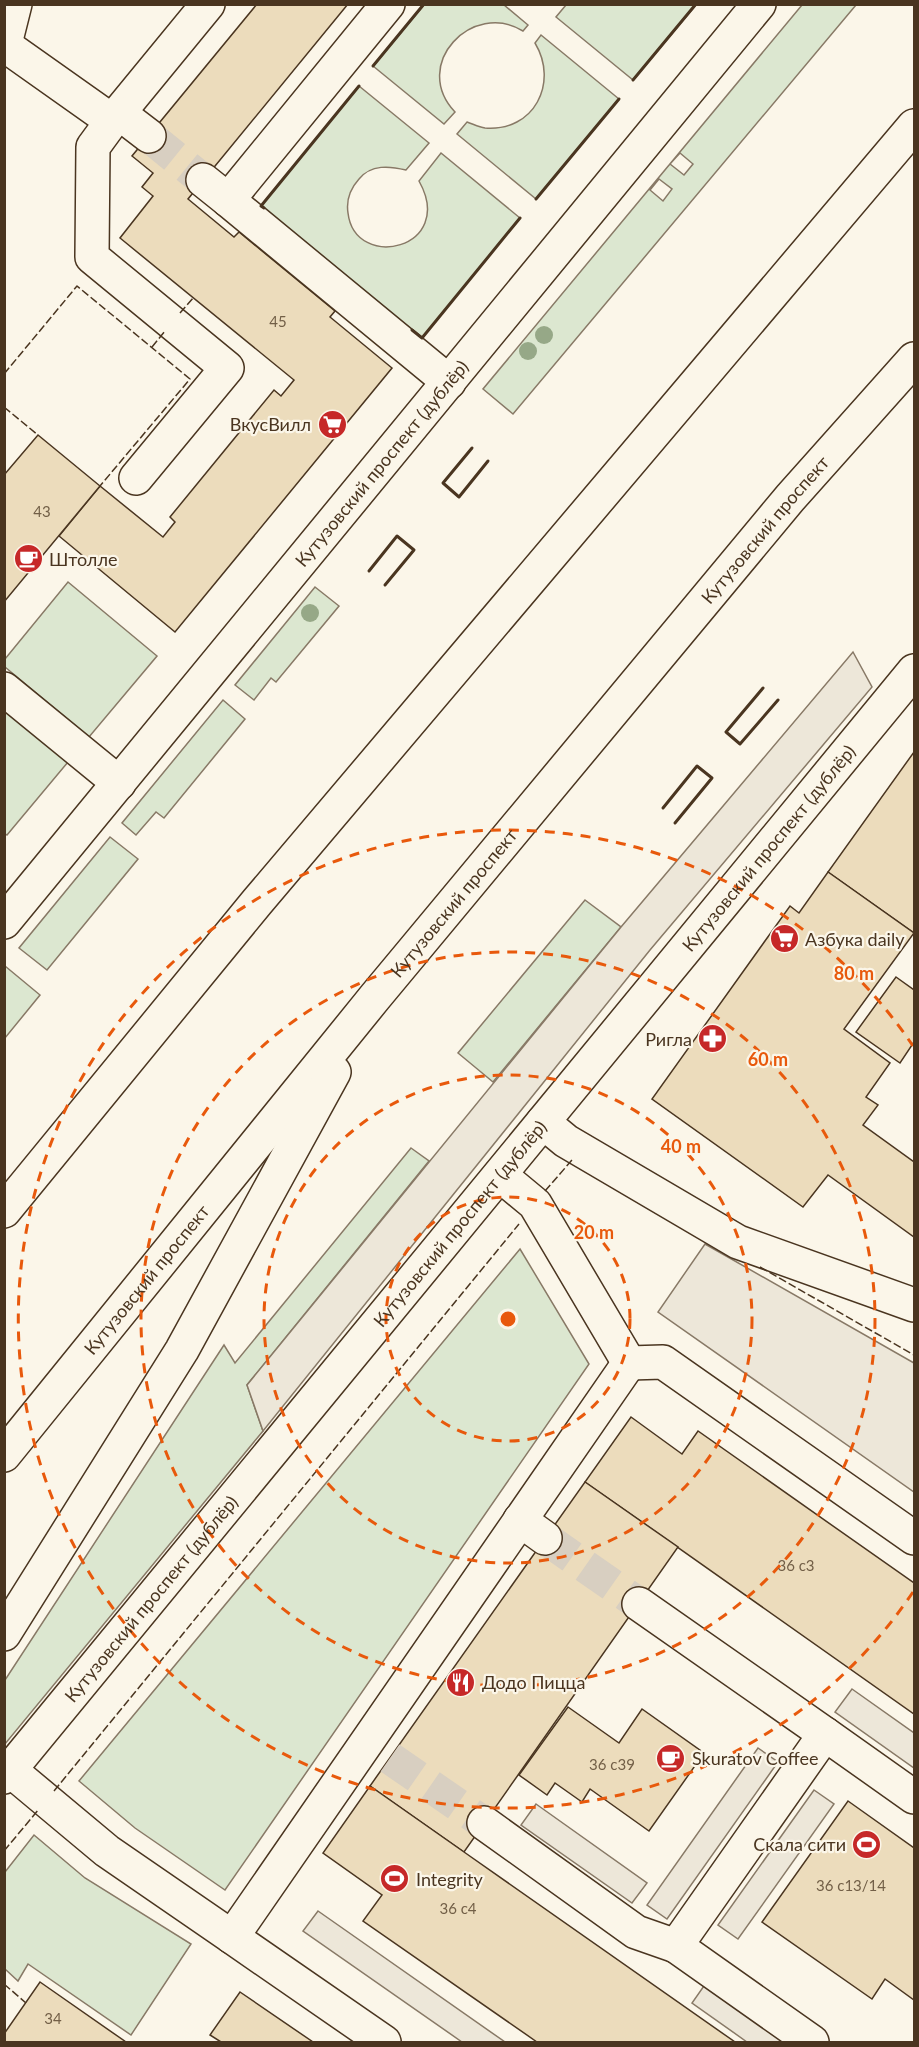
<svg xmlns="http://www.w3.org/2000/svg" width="919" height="2047" viewBox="0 0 919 2047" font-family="Lato,sans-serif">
  <rect width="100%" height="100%" fill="#fbf6e9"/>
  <g fill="#dce7d0" stroke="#887966" stroke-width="1.5" fill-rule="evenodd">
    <path d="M424,5h80l24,20 -5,6c-50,-31 -113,33 -68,81l-11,12 -71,-58z"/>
    <polygon points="566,5 566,4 696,5 633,80 556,17"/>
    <path d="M802,5h54l-343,409 -30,-25zM680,153l13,11 -9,11 -14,-11zM659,179l13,10 -9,12 -13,-11z"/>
    <path d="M541,35l78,64 -83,100 -79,-65 10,-12c6,2 12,5 18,6 49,4 74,-45 50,-85z"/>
    <path d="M359,86l70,57 -23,27c-16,-4 -35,-6 -47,9 -9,10 -13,21 -11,34 7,59 109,36 71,-32l22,-28 79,65 -98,120 -161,-132z"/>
    <polygon points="68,582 157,656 89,737 5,667 5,659"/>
    <polygon points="315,587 339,606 276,682 271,678 254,700 235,685"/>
    <polygon points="223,700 245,719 164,818 156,812 136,835 122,823"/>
    <polygon points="4,709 68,762 7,835 4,833"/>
    <polygon points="110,837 138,859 47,970 19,948"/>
    <polygon points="585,900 621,927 493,1082 458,1053"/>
    <polygon points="5,966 40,995 5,1038"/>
    <polygon points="411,1148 429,1161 247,1385 263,1431 5,1744 5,1680 224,1345 235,1363"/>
    <polygon points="520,1249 589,1364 225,1890 135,1828 79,1781"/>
    <polygon points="34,1835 85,1878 191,1944 131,2035 28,1964 18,1981 5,1969 5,1872"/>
  </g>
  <g fill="#ede7d9" stroke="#887966" stroke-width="1.5">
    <polygon points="853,652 872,687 650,950 263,1431 247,1385 621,927"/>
    <polygon points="705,1244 914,1363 914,1492 658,1312"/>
    <polygon points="852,1689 914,1733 914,1768 835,1712"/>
    <polygon points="758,1748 778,1762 667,1919 647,1905"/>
    <polygon points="814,1790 834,1804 738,1939 718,1925"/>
    <polygon points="536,1804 647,1883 632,1903 521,1825"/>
    <polygon points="318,1911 505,2042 462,2042 303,1931"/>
    <polygon points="706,1983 791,2042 747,2042 692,2003"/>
  </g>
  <g fill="#ecdcbc" stroke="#4a3520" stroke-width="1.5">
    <polygon points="257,4 348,4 188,199 234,237 239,232 335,311 330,317 392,368 175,632 59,536 100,486 163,537 175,522 170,517 274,390 281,396 294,380 120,238 153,196 142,187 153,173 132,156"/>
    <polygon points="38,435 100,486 4,602 4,475"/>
    <polygon points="914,752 914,933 828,872"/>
    <polygon points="828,872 914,933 844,1029 890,1063 866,1097 878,1105 863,1125 914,1162 914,1237 828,1175 803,1207 652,1099 790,906 799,913"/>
    <polygon points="896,977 914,990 914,1042 900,1063 856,1032"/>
    <polygon points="631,1417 682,1454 698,1431 914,1583 914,1714 585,1482"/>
    <polygon points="585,1482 678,1547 464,1852 370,1786"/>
    <polygon points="568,1707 619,1743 642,1709 704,1753 649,1831 590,1789 582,1802 555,1783 547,1795 519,1775"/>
    <polygon points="370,1786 464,1852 735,2042 537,2042 363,1921 382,1895 323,1853"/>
    <polygon points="848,1801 914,1848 914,2000 885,1979 872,1999 762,1922"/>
    <polygon points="40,1982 126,2042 4,2042 4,2034"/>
    <polygon points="240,1992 313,2042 221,2042 210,2035"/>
  </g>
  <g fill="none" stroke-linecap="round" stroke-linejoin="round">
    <g stroke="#d8cfc1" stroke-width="33" stroke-dasharray="33 16" stroke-linecap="butt">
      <polyline points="149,136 203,180"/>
      <polyline points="545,1538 639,1604"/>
      <polyline points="390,1758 484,1823"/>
    </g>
    <defs>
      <g id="minor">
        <polyline points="388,4 228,200 449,382"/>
        <polyline points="6,46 112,121 208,4"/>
        <polyline points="4,48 15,4"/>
        <polyline points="119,113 149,136"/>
        <polyline points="112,121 93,147 92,257 227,368 136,478"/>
        <polyline points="203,180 228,200"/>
        <polyline points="4,689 119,783"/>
        <path id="s1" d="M4,922l755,-918"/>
        <polyline points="543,1122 566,1141 738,1242 914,1305"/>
        <polyline points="500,1175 535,1204 629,1363"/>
        <polyline points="629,1363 663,1362 914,1538"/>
        <polyline points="520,1520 545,1538"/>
        <polyline points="639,1604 825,1734"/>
        <polyline points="10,1770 107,1851 232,1937"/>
        <path id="s2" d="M4,1777l910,-1106"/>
        <polyline points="484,1823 636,1932 676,1946"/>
        <polyline points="384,2042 232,1937 629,1363"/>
        <polyline points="812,2042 676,1946 825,1734 914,1797"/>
      </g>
      <g id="major">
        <polyline points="4,1211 257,902 914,126"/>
        <path id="s3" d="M4,1455l371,-458 415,-499 124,-139"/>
        <polyline points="4,1634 182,1350 334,1072"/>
      </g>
    </defs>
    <use href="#minor" stroke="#4a3520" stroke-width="36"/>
    <use href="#major" stroke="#4a3520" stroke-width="36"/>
    <use href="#minor" stroke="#fbf6e9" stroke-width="33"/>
    <use href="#major" stroke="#fbf6e9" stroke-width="33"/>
    <g stroke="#4a3520" stroke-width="1.5" stroke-dasharray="8 3" stroke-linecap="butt">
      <polyline points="180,313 193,298"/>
      <polyline points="152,347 165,331"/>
      <polyline points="4,374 77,286 190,379 100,486"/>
      <polyline points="4,407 38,435"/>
      <polyline points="545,1191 572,1160"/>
      <polyline points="760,1267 914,1355"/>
      <polyline points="54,1791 519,1224"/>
      <polyline points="4,1851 39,1809"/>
      <polyline points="4,1984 26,2003"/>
    </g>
    <g stroke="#4a3520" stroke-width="3">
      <polyline points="373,66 424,4"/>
      <polyline points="633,80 696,4"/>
      <polyline points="536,199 619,99"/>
      <polyline points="264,208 261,206 359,86"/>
      <polyline points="412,330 422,338 520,218"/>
      <polyline points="472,448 443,483 459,497 488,461"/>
      <polyline points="369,571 397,536 414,550 385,585"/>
      <polyline points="763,688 726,732 740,744 778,700"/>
      <polyline points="663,808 697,766 712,778 675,823"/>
    </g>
  </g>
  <g fill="#96a887">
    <circle cx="544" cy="335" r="9"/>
    <circle cx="528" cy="351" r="9"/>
    <circle cx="310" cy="613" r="9"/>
  </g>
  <g fill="none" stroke="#e8590c" stroke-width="3" stroke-dasharray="10 8">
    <circle cx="508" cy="1319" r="122"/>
    <circle cx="508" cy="1319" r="244"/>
    <circle cx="508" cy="1319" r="367"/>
    <path d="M913 1592A489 489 0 1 1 913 1046"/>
  </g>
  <defs>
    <symbol id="supermarket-disc" viewBox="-11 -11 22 22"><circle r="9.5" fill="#c62828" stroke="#fbf6e9"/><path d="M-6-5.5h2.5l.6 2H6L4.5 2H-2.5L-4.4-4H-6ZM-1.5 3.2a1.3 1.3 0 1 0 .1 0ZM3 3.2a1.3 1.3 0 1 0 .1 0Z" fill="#fff"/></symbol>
    <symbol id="cafe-disc" viewBox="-11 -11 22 22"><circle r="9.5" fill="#c62828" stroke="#fbf6e9"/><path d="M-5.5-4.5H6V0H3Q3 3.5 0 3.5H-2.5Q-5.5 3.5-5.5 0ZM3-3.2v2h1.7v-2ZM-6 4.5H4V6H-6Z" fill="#fff"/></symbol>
    <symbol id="pharmacy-disc" viewBox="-11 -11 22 22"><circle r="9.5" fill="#c62828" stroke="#fbf6e9"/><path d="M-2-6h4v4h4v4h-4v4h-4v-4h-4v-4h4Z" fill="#fff"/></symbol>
    <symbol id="restaurant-disc" viewBox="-11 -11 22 22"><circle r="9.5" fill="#c62828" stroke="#fbf6e9"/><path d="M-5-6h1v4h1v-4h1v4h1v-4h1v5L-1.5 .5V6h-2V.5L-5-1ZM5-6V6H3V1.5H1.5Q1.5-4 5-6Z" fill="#fff"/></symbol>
    <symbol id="stadium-disc" viewBox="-11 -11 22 22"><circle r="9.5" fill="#c62828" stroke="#fbf6e9"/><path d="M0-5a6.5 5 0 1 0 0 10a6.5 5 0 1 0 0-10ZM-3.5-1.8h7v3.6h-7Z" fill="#fff"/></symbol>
  </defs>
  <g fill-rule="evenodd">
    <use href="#supermarket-disc" x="316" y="408" width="33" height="33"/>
    <use href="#cafe-disc" x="12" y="542" width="33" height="33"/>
    <use href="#supermarket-disc" x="768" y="922" width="33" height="33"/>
    <use href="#pharmacy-disc" x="696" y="1022" width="33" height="33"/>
    <use href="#restaurant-disc" x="444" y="1666" width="33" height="33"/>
    <use href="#cafe-disc" x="654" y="1742" width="33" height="33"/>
    <use href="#stadium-disc" x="850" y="1828" width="33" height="33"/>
    <use href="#stadium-disc" x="378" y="1862" width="33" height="33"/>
  </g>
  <g text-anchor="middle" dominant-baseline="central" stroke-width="4.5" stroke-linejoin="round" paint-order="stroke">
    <g font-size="15" fill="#725f47">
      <text x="278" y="321">45</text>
      <text x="42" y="511">43</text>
      <text x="796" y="1565">36 с3</text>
      <text x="612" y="1764">36 с39</text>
      <text x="851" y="1885">36 с13/14</text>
      <text x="458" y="1908">36 с4</text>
      <text x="53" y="2018">34</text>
    </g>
    <g font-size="18" fill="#4a3520" stroke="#fbf6e9" text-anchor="start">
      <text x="311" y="424" text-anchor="end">ВкусВилл</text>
      <text x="49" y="559">Штолле</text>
      <text x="805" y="939">Азбука daily</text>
      <text x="692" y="1039" text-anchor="end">Ригла</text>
      <text x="482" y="1682">Додо Пицца</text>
      <text x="692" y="1758">Skuratov Coffee</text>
      <text x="846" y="1844" text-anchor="end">Скала сити</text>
      <text x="416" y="1879">Integrity</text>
    </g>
    <g font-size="18" fill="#4a3520" stroke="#fbf6e9">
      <text stroke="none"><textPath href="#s1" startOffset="594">Кутузовский проспект (дублёр)</textPath></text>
      <text stroke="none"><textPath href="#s3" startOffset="1198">Кутузовский проспект</textPath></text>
      <text stroke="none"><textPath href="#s2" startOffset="1203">Кутузовский проспект (дублёр)</textPath></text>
      <text stroke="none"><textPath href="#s3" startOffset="712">Кутузовский проспект</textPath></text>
      <text stroke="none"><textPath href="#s2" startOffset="717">Кутузовский проспект (дублёр)</textPath></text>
      <text stroke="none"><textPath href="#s3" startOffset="226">Кутузовский проспект</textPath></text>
      <text stroke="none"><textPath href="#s2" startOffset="231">Кутузовский проспект (дублёр)</textPath></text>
    </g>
  </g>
  <circle cx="508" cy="1319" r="9" fill="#e8590c" stroke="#fbf6e9" stroke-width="3"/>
  <g font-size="18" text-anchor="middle" font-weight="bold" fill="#e8590c" stroke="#fbf6e9" stroke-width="4.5" stroke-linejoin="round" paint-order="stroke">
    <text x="854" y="980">80 m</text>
    <text x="768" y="1066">60 m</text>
    <text x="681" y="1153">40 m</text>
    <text x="594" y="1239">20 m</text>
  </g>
  <rect width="919" height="2047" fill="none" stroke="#4a3520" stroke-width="12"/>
</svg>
